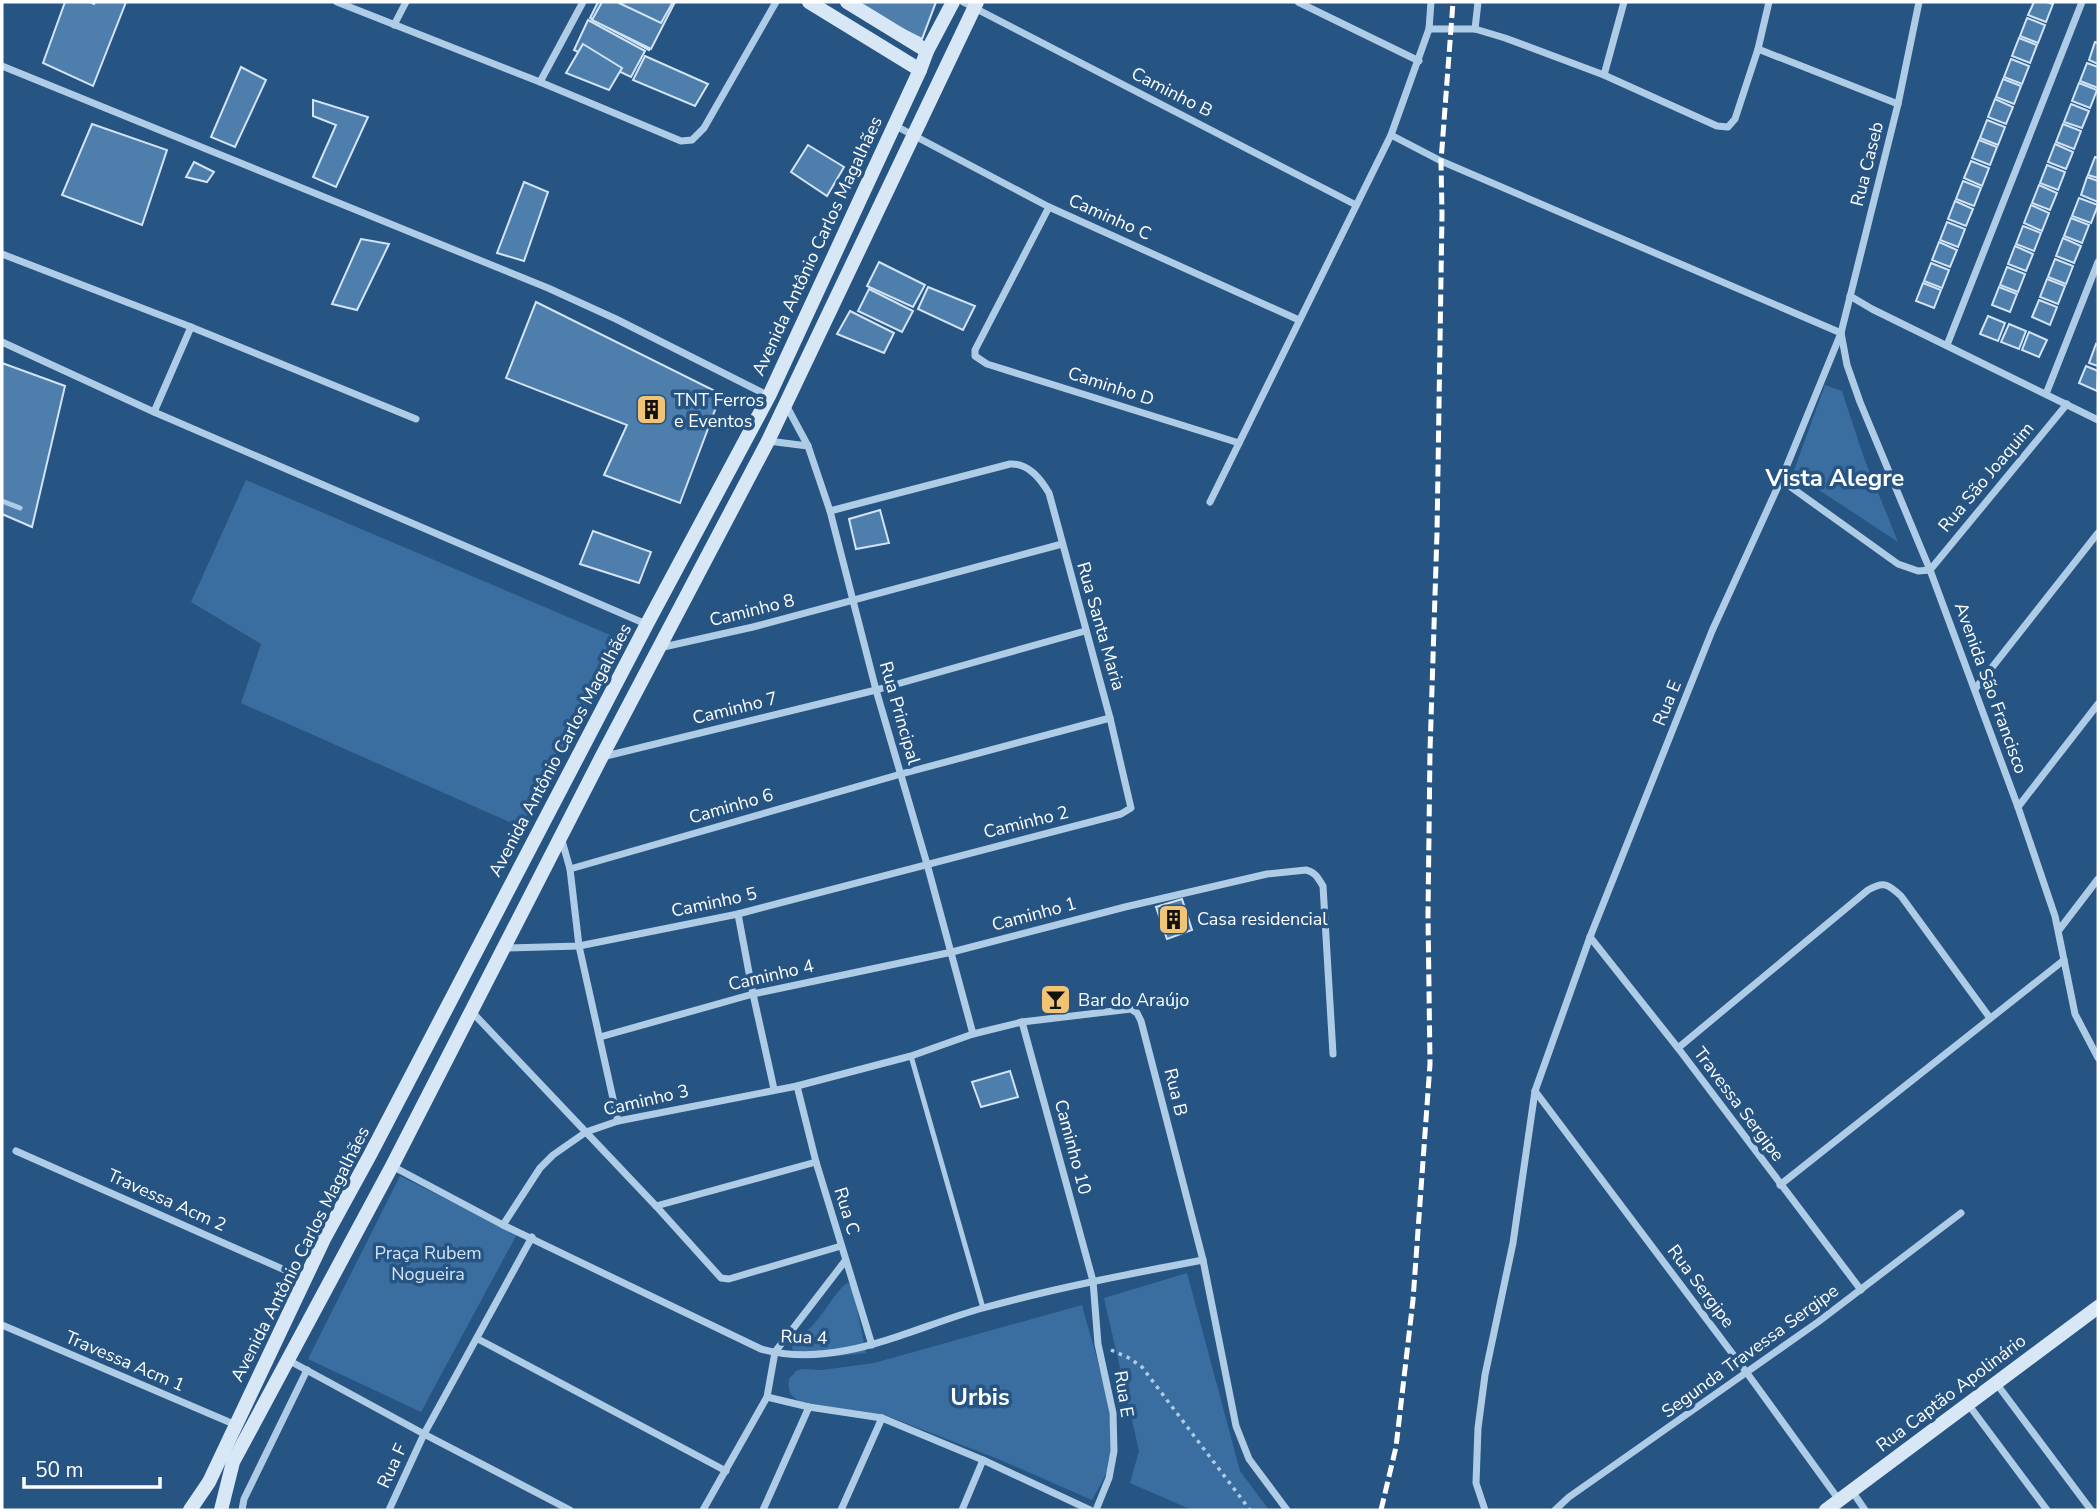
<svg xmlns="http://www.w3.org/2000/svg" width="2100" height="1512" viewBox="0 0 2100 1512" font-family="'Nunito Sans',sans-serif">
  <rect width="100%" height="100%" fill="#265483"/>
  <g fill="#3a6ea0">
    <polygon points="1825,385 1842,391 1864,458 1898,542 1793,473"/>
    <polygon points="246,480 622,640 521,827 241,703 261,644 191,602"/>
    <polygon points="400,1176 517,1234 421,1412 308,1359"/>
    <polygon points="1187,1273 1240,1471 1269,1510 1192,1510 1130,1483 1139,1451 1104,1298"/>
    <path d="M847,1283l5,2 14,68 -46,5 -25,-4 -3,-5c1,-12 11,-14 18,-21 11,-10 28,-40 37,-45z"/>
    <path d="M1082,1305c12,48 40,118 25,166 -4,10 -10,20 -15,29l-94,-41 -108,-42 -88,-15c-11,-4 -15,-11 -13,-23l7,-8 6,-2 20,1 52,-7z"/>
  </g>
  <g fill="#4e7eab" stroke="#d2e4f6" stroke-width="2">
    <polygon points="65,2 90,2 94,4 95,2 126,2 93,86 43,63"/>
    <polygon points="598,2 617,2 661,23 649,50 590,18"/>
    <polygon points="602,2 675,2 651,49 592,20"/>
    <polygon points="617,2 673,2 661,23"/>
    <polygon points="848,2 936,2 922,39"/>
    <polygon points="2034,2 2046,2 2053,4 2046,22 2028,15"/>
    <polygon points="2027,18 2045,25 2038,43 2020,36"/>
    <polygon points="588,20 645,51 631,77 574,50"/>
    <polygon points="2019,38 2037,45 2030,63 2012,56"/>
    <polygon points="2095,42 2098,43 2098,64 2089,60"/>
    <polygon points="583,44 622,68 609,90 566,73"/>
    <polygon points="645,56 708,84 695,106 633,80"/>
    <polygon points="2011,59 2029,66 2022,84 2004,77"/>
    <polygon points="2087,63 2098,67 2098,88 2080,81"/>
    <polygon points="241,67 266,80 235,147 211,137"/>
    <polygon points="2003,79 2021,86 2014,104 1996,97"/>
    <polygon points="2079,83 2097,90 2090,108 2072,101"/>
    <polygon points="1995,99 2013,107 2006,124 1988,117"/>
    <polygon points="313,100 368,117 336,187 313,177 336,125 313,116"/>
    <polygon points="2071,104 2089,111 2082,128 2064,122"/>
    <polygon points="1987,120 2005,127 1998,145 1980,138"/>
    <polygon points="92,124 167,150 142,225 62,195"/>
    <polygon points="2063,124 2081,131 2074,149 2056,142"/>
    <polygon points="1979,140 1997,147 1990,165 1972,158"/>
    <polygon points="2055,144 2073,152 2066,169 2048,162"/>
    <polygon points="808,145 844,167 827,196 791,172"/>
    <polygon points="2095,157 2098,158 2098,178 2088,175"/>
    <polygon points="1971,161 1989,168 1982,186 1964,178"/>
    <polygon points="194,162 214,172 207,182 186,177"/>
    <polygon points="2047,165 2065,172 2058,190 2040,183"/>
    <polygon points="2087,177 2098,181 2098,202 2081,195"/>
    <polygon points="1963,181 1981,188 1974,206 1956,199"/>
    <polygon points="524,182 548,192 524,261 497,253"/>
    <polygon points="2039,185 2057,193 2050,210 2032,203"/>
    <polygon points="2079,198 2098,205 2091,223 2072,216"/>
    <polygon points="1955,201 1973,209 1966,226 1948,219"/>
    <polygon points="2031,205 2049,213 2042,231 2024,223"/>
    <polygon points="2071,218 2089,225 2082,243 2064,236"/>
    <polygon points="1947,222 1965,229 1958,247 1940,240"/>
    <polygon points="2023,226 2041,233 2034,251 2016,244"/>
    <polygon points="2063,238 2081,246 2074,263 2056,256"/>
    <polygon points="361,239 389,244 357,310 332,304"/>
    <polygon points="1939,242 1957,250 1950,267 1932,260"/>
    <polygon points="2015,246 2033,254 2026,271 2008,264"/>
    <polygon points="2055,259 2073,266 2066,284 2048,277"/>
    <polygon points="879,262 925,285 913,307 867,286"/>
    <polygon points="1931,263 1949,270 1942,288 1924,281"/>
    <polygon points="2007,267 2025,274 2018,292 2000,285"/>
    <polygon points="2047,279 2065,286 2058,304 2040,297"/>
    <polygon points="1923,283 1941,290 1934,308 1916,301"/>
    <polygon points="928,287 975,306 963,330 918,309"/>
    <polygon points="1999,287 2017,294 2010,312 1992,305"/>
    <polygon points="869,289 913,311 902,332 858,311"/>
    <polygon points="2039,300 2057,307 2050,325 2032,317"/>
    <polygon points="536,302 721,394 680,503 604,475 627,425 506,378"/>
    <polygon points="850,311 894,333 884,353 837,334"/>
    <polygon points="1988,316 2005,323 1998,341 1980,334"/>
    <polygon points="2009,324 2026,331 2019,349 2001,342"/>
    <polygon points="2029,332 2047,340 2039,357 2022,350"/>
    <polygon points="2096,344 2098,345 2098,366 2089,363"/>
    <polygon points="2,363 65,386 32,527 2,514"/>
    <polygon points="2086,366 2098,371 2097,391 2079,383"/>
    <polygon points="880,510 889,543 856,549 849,519"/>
    <polygon points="593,531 651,552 639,583 580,564"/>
    <polygon points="1182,899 1192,930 1167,939 1156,907"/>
    <polygon points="1010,1071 1018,1097 981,1107 972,1082"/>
  </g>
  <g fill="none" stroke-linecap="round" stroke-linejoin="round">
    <polyline stroke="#afcce7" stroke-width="3.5" stroke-dasharray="3.5 5" stroke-linecap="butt" points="1111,1350 1129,1358 1142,1367 1250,1510"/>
    <g stroke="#afcce7" stroke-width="5">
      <polyline points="2,501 20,508"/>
      <polyline points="911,1056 983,1308"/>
    </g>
    <g stroke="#afcce7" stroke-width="7">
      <polyline points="337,2 540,82 681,141 692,140 704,128 776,2"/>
      <polyline points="963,2 1356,205"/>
      <polyline points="1298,2 1419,61"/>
      <polyline points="394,25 406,2"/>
      <polyline points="1429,29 1475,29 1505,38 1604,75 1717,126 1728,127 1735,119 1758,49 1769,2"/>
      <polyline points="1475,29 1478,2"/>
      <polyline points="1758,49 1898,104"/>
      <polyline points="2,66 548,288 616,319 769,396"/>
      <polyline points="1604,75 1624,2"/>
      <polyline points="540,82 583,2"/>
      <polyline points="894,125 1049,207 1299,320"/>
      <polyline points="1391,135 1441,161 1841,333"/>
      <polyline points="1049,207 975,350 975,356 987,364 1239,443"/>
      <polyline points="2,254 191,327 416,419"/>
      <polyline points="1850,296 1872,309 2098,420"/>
      <polyline points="1841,333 1847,365 1860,402 1930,570 2018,807 2055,916 2075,1014 2098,1058"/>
      <polyline points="2,342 154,412 646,624"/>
      <polyline points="1947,345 2082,2"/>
      <polyline points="2046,394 2098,262"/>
      <polyline points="786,405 808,446 830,511 876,690 927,864 973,1034"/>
      <polyline points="154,412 191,327"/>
      <polyline points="768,441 808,446"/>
      <polyline points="1781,480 1898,564 1918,571 1930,570 2067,404"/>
      <polyline points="1210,502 1391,135 1429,29 1431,2"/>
      <polyline points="659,648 753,627 1062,544"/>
      <polyline points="1975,689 2098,533"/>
      <polyline points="602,757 876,690 1085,631"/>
      <polyline points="2018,807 2098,704"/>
      <polyline points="561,837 570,869 579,946 618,1121"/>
      <polyline points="570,869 901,774 1110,718"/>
      <polyline points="738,914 753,994 774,1089"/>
      <polyline points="2059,930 2098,879"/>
      <polyline points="1590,937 1678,1048 1861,1290"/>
      <path d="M504,948l75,-2 159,-32 383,-100 10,-6 -21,-90 -61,-225c-9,-15 -21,-30 -39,-29l-180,47"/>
      <polyline points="472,1012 656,1206 721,1278 729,1279 841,1246"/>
      <polyline points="1022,1022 1093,1281 1098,1344 1113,1413 1114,1451 1109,1478 1096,1510"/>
      <path d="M600,1037l153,-43 199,-42 173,-45 142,-33 39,-4c9,2 12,8 17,16l10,168"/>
      <path d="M1678,1048l190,-158c16,-9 20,-6 33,6l89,122"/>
      <polyline points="797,1086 816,1162 872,1345"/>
      <polyline points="1535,1091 1747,1373 1839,1500"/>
      <polyline points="16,1151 305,1279"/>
      <path d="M392,1166l111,59 258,124c77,21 150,-21 222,-41 72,-20 146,-34 220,-48"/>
      <polyline points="1780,1185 2064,960"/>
      <polyline points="656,1206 816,1162"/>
      <polyline points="503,1225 540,1168 553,1155 586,1132 618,1121 797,1086 911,1056 973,1034 1022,1022 1131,1009 1137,1013 1141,1021 1203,1260 1236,1426 1249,1459 1287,1510"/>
      <polyline points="2,1325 236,1425"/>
      <polyline points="478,1339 726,1471"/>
      <polyline points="288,1360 424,1434 570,1510"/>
      <polyline points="1996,1383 2091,1510"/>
      <polyline points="767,1397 809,1407 882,1418 983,1460 1090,1510"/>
      <polyline points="1968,1404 2047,1510"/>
      <polyline points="1852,1491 1865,1510"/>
      <polyline points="242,1510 244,1499 307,1370"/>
      <polyline points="389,1510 424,1434 532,1237"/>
      <polyline points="703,1510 767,1397 775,1352 845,1261"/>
      <polyline points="763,1510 809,1407"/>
      <polyline points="841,1510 882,1418"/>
      <polyline points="962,1510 983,1460"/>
      <polyline points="1485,1510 1476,1483 1478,1428 1485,1375 1513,1243 1535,1091 1590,937 1712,631 1781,480 1841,333 1898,104 1919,2"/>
      <polyline points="1555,1510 1569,1497 1818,1322 1961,1213"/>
    </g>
    <g stroke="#d8e7f6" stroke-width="14">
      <polyline points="809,2 920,70"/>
      <polyline points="847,2 927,51"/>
      <polyline points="190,1510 209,1482 324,1239 370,1155 647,624 769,396 920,70 927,51 953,2"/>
      <polyline points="221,1510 233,1462 392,1166 601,758 768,441 977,2"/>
      <polyline points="1826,1510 2098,1307"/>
    </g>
    <polyline stroke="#fff" stroke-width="5" stroke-dasharray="12 5" stroke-linecap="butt" points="1381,1510 1396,1447 1413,1300 1430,1064 1428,915 1430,751 1437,533 1442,214 1441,161 1453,2"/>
  </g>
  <defs>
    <symbol id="building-square" viewBox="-11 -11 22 22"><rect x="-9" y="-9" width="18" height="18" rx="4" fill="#f0c474" stroke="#265483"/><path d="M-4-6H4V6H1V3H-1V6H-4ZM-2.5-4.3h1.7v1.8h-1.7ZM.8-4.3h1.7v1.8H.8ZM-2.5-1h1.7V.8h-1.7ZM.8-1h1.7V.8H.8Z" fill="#111"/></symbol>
    <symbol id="bar-square" viewBox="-11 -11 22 22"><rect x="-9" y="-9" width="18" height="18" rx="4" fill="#f0c474" stroke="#265483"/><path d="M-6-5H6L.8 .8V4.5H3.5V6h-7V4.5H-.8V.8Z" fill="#111"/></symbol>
  </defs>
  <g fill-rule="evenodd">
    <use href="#building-square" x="634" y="392" width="35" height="35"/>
    <use href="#building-square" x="1156" y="902" width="35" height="35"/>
    <use href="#bar-square" x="1038" y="982" width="35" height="35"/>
  </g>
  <g text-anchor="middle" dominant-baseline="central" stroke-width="7" stroke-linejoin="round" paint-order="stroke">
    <g font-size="18" fill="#fff" stroke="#265483">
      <text transform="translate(1172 92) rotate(27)">Caminho B</text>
      <text transform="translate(1867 164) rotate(-76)">Rua Caseb</text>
      <text transform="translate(1110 217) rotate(24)">Caminho C</text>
      <text transform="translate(817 246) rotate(-65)">Avenida Antônio Carlos Magalhães</text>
      <text transform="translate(1111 386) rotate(18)">Caminho D</text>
      <text transform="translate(1986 477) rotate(-50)">Rua São Joaquim</text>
      <text transform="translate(752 610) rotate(-14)">Caminho 8</text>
      <text transform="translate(1101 626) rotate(74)">Rua Santa Maria</text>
      <text transform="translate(1991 688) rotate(70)">Avenida São Francisco</text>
      <text transform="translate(1667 703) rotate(-68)">Rua E</text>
      <text transform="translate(735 708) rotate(-14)">Caminho 7</text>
      <text transform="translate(900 713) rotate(74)">Rua Principal</text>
      <text transform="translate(560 750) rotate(-62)">Avenida Antônio Carlos Magalhães</text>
      <text transform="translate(731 806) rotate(-16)">Caminho 6</text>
      <text transform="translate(1026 822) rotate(-14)">Caminho 2</text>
      <text transform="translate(714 902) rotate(-12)">Caminho 5</text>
      <text transform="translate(1034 914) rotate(-15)">Caminho 1</text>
      <text transform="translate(771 975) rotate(-13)">Caminho 4</text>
      <text transform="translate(1176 1092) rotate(76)">Rua B</text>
      <text transform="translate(646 1100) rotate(-13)">Caminho 3</text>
      <text transform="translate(1739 1104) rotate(53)">Travessa Sergipe</text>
      <text transform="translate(1073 1147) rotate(75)">Caminho 10</text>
      <text transform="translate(167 1200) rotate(24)">Travessa Acm 2</text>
      <text transform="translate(847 1211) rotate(73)">Rua C</text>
      <text transform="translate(300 1254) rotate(-63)">Avenida Antônio Carlos Magalhães</text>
      <text transform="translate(1701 1286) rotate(53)">Rua Sergipe</text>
      <text transform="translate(804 1337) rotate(2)">Rua 4</text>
      <text transform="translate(1750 1351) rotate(-36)">Segunda Travessa Sergipe</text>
      <text transform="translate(125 1361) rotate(23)">Travessa Acm 1</text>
      <text transform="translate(1951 1393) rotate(-37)">Rua Captão Apolinário</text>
      <text transform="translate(1124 1394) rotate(81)">Rua E</text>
      <text transform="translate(392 1466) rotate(-65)">Rua F</text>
    </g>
    <g font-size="18" fill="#fff" stroke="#265483" text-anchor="start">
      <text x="674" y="400">TNT Ferros<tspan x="674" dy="21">e Eventos</tspan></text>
      <text x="1197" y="919">Casa residencial</text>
      <text x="1078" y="1000">Bar do Araújo</text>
    </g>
    <g font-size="18" fill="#d2e4f6" stroke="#265483">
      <text x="428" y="1253">Praça Rubem<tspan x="428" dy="21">Nogueira</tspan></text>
    </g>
    <g font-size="24" font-weight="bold" fill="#fff" stroke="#265483">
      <text x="1835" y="478">Vista Alegre</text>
      <text x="980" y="1397">Urbis</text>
    </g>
  </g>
  <rect width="2100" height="1512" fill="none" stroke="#ffffff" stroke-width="7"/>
  <path d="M24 1477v10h136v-10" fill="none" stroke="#ffffff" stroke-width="3.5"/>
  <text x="35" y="1477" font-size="21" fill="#ffffff" stroke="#265483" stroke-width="5" paint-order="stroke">50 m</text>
</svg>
